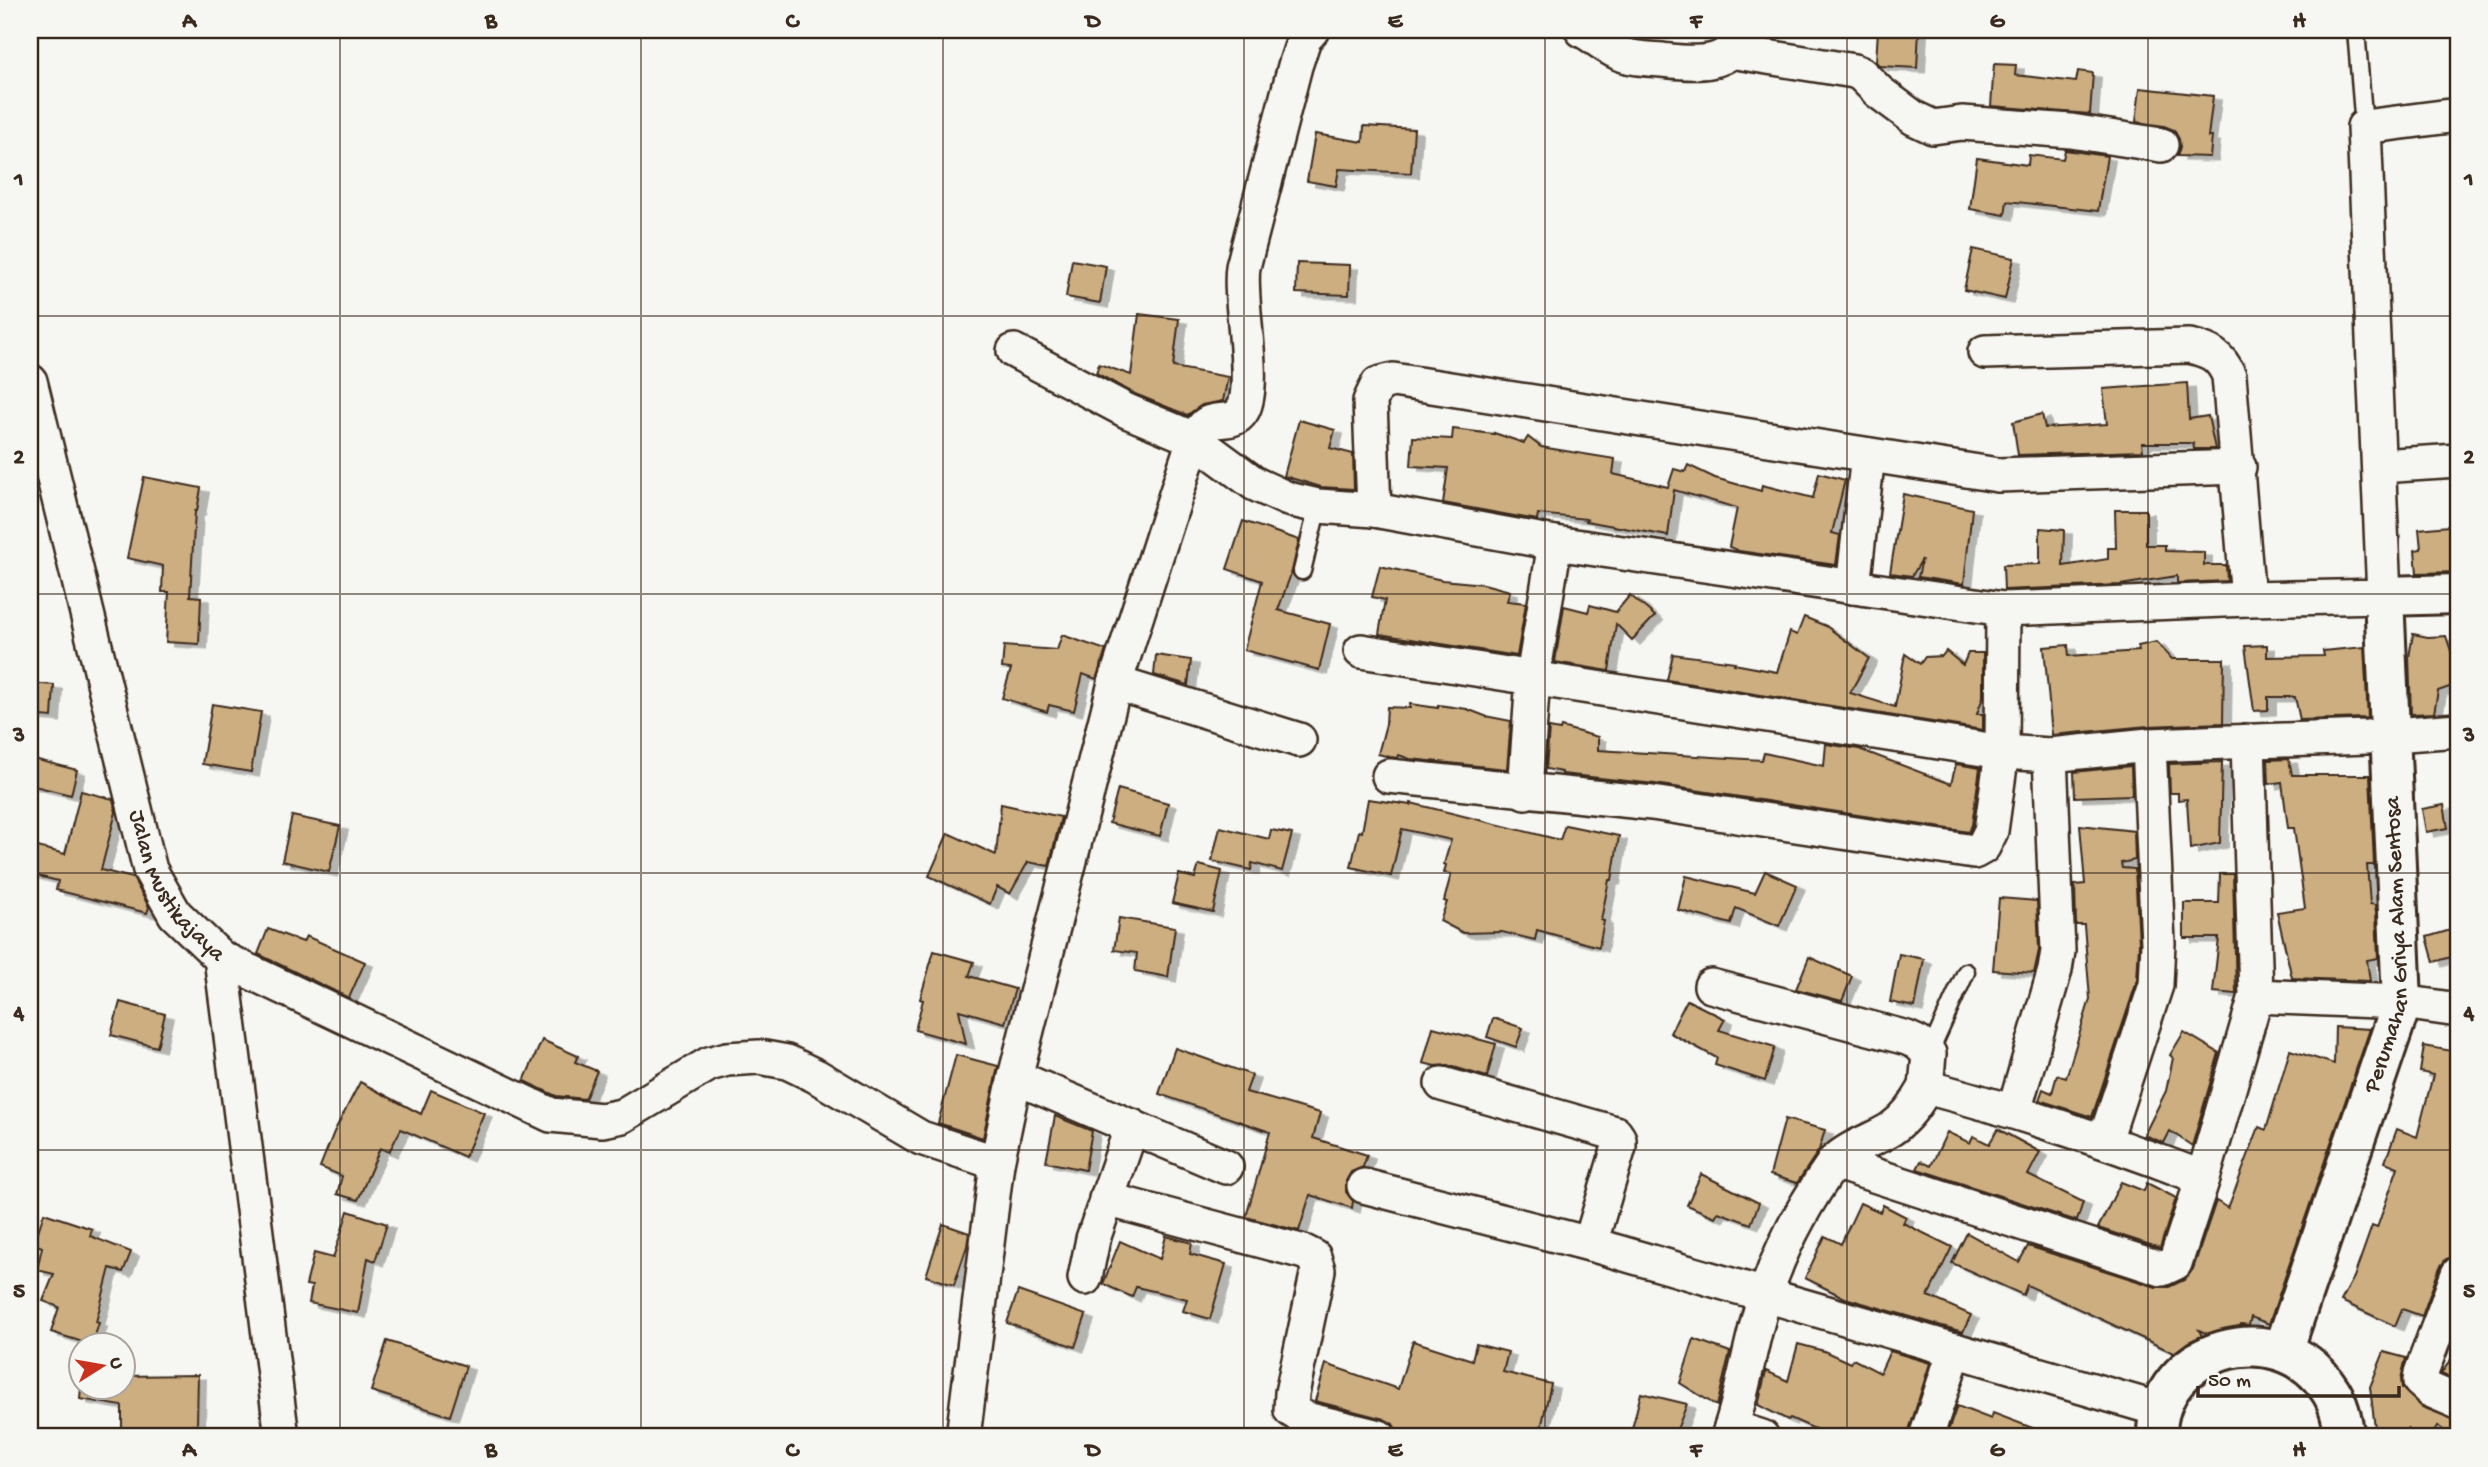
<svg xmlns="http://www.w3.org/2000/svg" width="2488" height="1467" viewBox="0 0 2488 1467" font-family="'Gochi Hand',sans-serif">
  <defs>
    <filter id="shadow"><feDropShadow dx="8" dy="4.5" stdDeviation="0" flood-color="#0004"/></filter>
  </defs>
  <rect width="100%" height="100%" fill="#f6f6f2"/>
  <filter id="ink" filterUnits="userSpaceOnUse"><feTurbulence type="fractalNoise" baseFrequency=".0143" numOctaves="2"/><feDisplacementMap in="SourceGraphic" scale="14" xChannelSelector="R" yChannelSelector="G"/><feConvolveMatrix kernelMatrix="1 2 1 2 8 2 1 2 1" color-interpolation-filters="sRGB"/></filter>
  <g filter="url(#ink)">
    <g fill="#cdae81" stroke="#3b2a1e" stroke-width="2" filter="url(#shadow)">
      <polygon points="1878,30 1919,30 1917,68 1880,66 1876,62"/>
      <polygon points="1994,64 2016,65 2015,75 2076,82 2078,71 2093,73 2090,114 1991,106"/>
      <polygon points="2140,88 2213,96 2208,137 2212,137 2210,157 2177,156 2180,147 2179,139 2174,130 2164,126 2136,122"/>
      <polygon points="1364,126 1414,129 1411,173 1339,169 1336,186 1307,181 1315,134 1363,142"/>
      <polygon points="2065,150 2107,156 2098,211 2007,201 2005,215 1970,209 1977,158 2028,165 2029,155 2063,159"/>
      <polygon points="1973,249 2014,258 2005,299 1964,290"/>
      <polygon points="1072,260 1106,266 1100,303 1066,297"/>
      <polygon points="1297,263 1350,265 1349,295 1296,293"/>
      <polygon points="1139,314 1179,319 1173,367 1228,377 1223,401 1202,405 1187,415 1135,394 1096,373 1099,364 1131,375"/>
      <polygon points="2187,383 2189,419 2208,416 2215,449 2194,449 2193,443 2142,443 2143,451 2018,455 2013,422 2042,414 2045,428 2107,424 2103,389"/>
      <polygon points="1299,420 1335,430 1330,448 1353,454 1354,489 1321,487 1284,476"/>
      <polygon points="1453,429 1494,434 1494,433 1524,443 1528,437 1541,447 1615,459 1613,474 1668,487 1674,469 1685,472 1688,465 1715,478 1761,491 1762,485 1813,498 1819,473 1845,480 1832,533 1840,535 1836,565 1739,551 1729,547 1737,508 1674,490 1668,536 1586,521 1587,519 1538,514 1537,520 1443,503 1448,468 1411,466 1413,437 1452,439"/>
      <polygon points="144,477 201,488 197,511 195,511 190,596 201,597 199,644 166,642 169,592 162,592 163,566 127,558"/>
      <polygon points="1903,494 1972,509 1964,584 1918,577 1922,559 1912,576 1890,573"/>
      <polygon points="2115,510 2146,510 2146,545 2165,545 2165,551 2204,552 2204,565 2226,565 2227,581 2177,583 2177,576 2120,585 2004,590 2003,565 2040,564 2040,528 2064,530 2063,566 2108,559 2108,548 2116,548"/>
      <polygon points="1243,521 1299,540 1292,571 1278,610 1330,624 1319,670 1244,650 1262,581 1227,569"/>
      <polygon points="2458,525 2458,572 2417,573 2415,550 2421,549 2419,529"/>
      <polygon points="1380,566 1442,580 1484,584 1510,591 1507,601 1526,603 1517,656 1379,634 1385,600 1372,597"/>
      <polygon points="1630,595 1655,616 1632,640 1616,624 1609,671 1555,662 1564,606 1588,612 1590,605 1616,612"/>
      <polygon points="1804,617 1826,626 1869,658 1850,693 1895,707 1905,654 1920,664 1925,657 1942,656 1946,651 1963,665 1968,653 1983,653 1983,697 1977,714 1983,714 1983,730 1667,680 1673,654 1735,662 1734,664 1777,672 1790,632 1797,635"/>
      <polygon points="2413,634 2428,637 2446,636 2458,672 2458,684 2438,691 2434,713 2411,714 2409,657"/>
      <polygon points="1062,635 1106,650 1096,679 1083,674 1074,711 1049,705 1047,712 1002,698 1011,669 1002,668 1004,646 1057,650"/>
      <polygon points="2156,642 2172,659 2224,659 2223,723 2148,726 2052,735 2044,647 2068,645 2069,656 2139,651 2138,646"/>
      <polygon points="2267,645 2267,657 2324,656 2323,651 2364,647 2368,718 2300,720 2295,697 2268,697 2268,710 2254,711 2245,646"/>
      <polygon points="1156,655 1191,660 1188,685 1154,675"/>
      <polygon points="30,683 54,685 52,717 30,715"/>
      <polygon points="212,704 261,712 251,772 202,764"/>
      <polygon points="1410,704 1438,708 1438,705 1467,709 1485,716 1511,721 1507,769 1410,759 1399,755 1398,758 1390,757 1378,754 1386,724 1387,707 1410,708"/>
      <polygon points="1561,727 1598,737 1598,750 1762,760 1764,753 1824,766 1826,744 1859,749 1951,784 1956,764 1980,768 1972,825 1969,832 1655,784 1562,774 1562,772 1546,769 1549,728 1560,730"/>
      <polygon points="30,758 77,770 71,795 30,785"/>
      <polygon points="2289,759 2292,775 2370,775 2374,865 2367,865 2370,904 2375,905 2376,913 2378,958 2367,960 2370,981 2292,978 2277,912 2305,908 2294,828 2288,828 2282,782 2269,784 2268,760"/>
      <polygon points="2222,762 2220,843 2190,849 2187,799 2178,800 2178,793 2170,793 2169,764"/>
      <polygon points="2131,766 2132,795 2075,797 2074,772"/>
      <polygon points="1118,789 1168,803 1160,836 1109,823"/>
      <polygon points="81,791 113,799 116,812 101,870 133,878 149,907 147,913 56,890 58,881 30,874 30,845 65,854"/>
      <polygon points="1368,799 1411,805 1411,803 1560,840 1565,825 1619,836 1612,880 1609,880 1601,920 1604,921 1599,947 1537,930 1535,940 1502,932 1463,933 1440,921 1447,902 1444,901 1451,874 1444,873 1446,865 1444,864 1451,840 1402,829 1391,876 1351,867 1359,831 1362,832"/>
      <polygon points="1001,804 1061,817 1049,866 1028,862 1010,894 997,887 990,904 929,876 948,833 996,855"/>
      <polygon points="2444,805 2448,828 2426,832 2422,809"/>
      <polygon points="292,816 340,826 329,872 282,861"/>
      <polygon points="2080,825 2134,831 2135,860 2121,863 2122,868 2135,869 2139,943 2137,981 2092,1117 2039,1100 2043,1089 2052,1093 2057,1075 2066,1078 2090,999 2084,925 2076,925 2075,885 2085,884"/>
      <polygon points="1220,827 1269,839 1271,830 1292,834 1282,871 1252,863 1251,870 1212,861"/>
      <polygon points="1199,865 1222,871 1213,912 1172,903 1179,874 1195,878"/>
      <polygon points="1765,871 1797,885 1779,926 1736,908 1731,924 1678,910 1686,876 1755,893"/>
      <polygon points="2220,874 2233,874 2236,994 2213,992 2219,938 2184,938 2184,903 2219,903"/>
      <polygon points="1999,898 2037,901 2039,950 2034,973 1993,970"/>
      <polygon points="1119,918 1175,927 1168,977 1135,971 1137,953 1114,950"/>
      <polygon points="268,929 303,942 306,936 365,962 349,998 258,954"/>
      <polygon points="2454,929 2458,944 2458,955 2434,962 2427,937"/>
      <polygon points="934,951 974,962 969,976 1015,989 1005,1023 959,1010 966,1044 915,1030 923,1000 920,999"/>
      <polygon points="1899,954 1924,959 1915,1007 1890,1002"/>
      <polygon points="1809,957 1852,976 1842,1001 1796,989"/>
      <polygon points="1687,1000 1725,1019 1719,1030 1775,1047 1765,1081 1715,1065 1717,1058 1670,1033"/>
      <polygon points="120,1002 165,1014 157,1047 111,1035"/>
      <polygon points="1493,1018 1523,1028 1516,1047 1487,1037"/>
      <polygon points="1433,1027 1496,1044 1487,1077 1447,1065 1435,1066 1423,1063"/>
      <polygon points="2335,1027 2370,1029 2269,1324 2251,1317 2249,1325 2241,1324 2240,1326 2208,1334 2199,1330 2202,1336 2188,1342 2174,1353 2027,1285 2023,1295 1952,1263 1967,1233 2019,1262 2028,1246 2156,1287 2169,1287 2184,1280 2193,1269 2216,1201 2228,1208 2259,1127 2266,1130 2290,1050 2334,1064"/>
      <polygon points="2184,1032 2219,1053 2192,1146 2170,1131 2164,1143 2144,1135 2166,1091 2173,1058 2170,1055"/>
      <polygon points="542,1040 578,1056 575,1062 597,1071 585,1099 556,1096 524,1081"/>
      <polygon points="2424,1046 2458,1052 2458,1255 2446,1259 2440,1267 2422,1316 2402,1309 2395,1326 2341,1301 2354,1277 2372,1226 2377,1228 2398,1167 2385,1162 2397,1129 2417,1137 2433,1075 2420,1072"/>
      <polygon points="1175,1048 1252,1075 1246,1092 1320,1113 1313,1138 1367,1155 1363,1167 1351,1172 1346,1181 1346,1192 1353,1201 1352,1208 1310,1195 1299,1231 1246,1217 1270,1132 1159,1094"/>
      <polygon points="956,1055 998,1066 983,1138 938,1123"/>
      <polygon points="360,1082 421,1114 431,1090 484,1113 465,1157 401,1129 389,1152 380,1148 358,1200 337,1194 342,1176 320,1167 334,1132"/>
      <polygon points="1055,1116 1092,1131 1085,1170 1046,1162"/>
      <polygon points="1785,1119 1825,1130 1819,1150 1797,1183 1770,1175"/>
      <polygon points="1998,1129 2040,1152 2028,1175 2083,1202 2077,1221 1917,1169 1921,1161 1931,1166 1947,1132 1970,1143 1973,1136 1989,1144"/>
      <polygon points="1701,1174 1759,1203 1751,1224 1718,1212 1715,1217 1687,1205"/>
      <polygon points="2121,1182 2144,1191 2147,1183 2176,1198 2160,1248 2098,1228"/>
      <polygon points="1860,1203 1880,1212 1883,1205 1906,1217 1903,1223 1952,1247 1928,1296 1971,1315 1963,1332 1845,1298 1805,1278 1825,1236 1841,1244"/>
      <polygon points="348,1211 387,1224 375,1261 368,1258 358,1313 309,1303 312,1286 306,1285 314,1253 333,1258"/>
      <polygon points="44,1213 92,1229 90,1236 131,1252 123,1272 110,1268 96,1322 99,1323 92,1345 51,1332 59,1307 43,1301 54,1274 37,1270 42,1247 34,1244"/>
      <polygon points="943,1224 969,1233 967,1246 954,1285 926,1276"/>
      <polygon points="1166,1236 1192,1243 1190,1254 1226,1264 1210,1319 1183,1311 1187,1299 1136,1287 1132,1297 1103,1284 1120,1241 1160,1259"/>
      <polygon points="1018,1291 1086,1315 1075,1347 1007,1323"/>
      <polygon points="1694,1339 1730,1352 1717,1406 1680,1383"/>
      <polygon points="387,1341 466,1366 450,1416 371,1391"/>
      <polygon points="1413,1341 1472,1360 1476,1344 1508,1352 1503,1372 1551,1384 1539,1437 1400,1437 1393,1424 1384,1419 1315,1401 1326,1364 1398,1389"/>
      <polygon points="1798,1344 1824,1351 1850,1363 1853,1359 1880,1373 1890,1351 1930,1363 1907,1437 1833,1437 1790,1418 1788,1420 1758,1405 1766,1371 1788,1381"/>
      <polygon points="2458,1349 2458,1381 2441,1374"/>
      <polygon points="2384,1352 2406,1358 2401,1379 2402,1388 2422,1407 2458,1421 2458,1437 2452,1437 2438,1426 2430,1437 2418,1437 2407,1429 2401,1437 2376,1437 2370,1387"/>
      <polygon points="198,1375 197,1425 168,1426 167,1431 122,1428 122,1406 80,1399 81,1387 122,1387 122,1376"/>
      <polygon points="1641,1393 1687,1404 1674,1437 1630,1437"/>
      <polygon points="1957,1406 1991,1419 1993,1413 2051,1435 2050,1437 1946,1437"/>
    </g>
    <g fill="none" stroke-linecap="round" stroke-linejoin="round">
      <defs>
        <g id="service">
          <polyline points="2356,30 2364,127"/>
          <polyline points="1302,571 1318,506"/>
          <polyline points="1929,1054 1966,972"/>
        </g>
        <g id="minor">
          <path d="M1582,30c14,7 26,20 42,25 12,4 26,4 38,5 27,3 70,9 78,-26"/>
          <polyline points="1730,51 1854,71 1861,74 1879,92 1914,118 1933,127 1962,123 2071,131 2161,145"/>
          <polyline points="1014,351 1127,411 1194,439 1255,484 1288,499 1318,506 1374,510 1555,543 2003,609 2248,599 2384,596 2364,127 2458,115"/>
          <path d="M1985,352l204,-6c20,4 32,10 40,30l19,223"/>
          <path id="s1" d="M30,381l120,489 25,44 46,44 61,479"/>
          <polyline points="2379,466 2458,461"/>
          <polyline points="1374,510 1370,401 1378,384 1393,380 1998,475 2239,467"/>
          <polyline points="1853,587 1868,455"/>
          <polyline points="1361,651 2002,752 2050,755 2149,745 2367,737 2458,730"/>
          <polyline points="1115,683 1299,740"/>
          <polyline points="1389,776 1652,803 1974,852 1983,847 1991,831 2002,752 2003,609"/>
          <polyline points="1525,792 1533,677 1555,543"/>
          <polyline points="221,958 551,1115 602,1120 622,1116 709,1064 727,1059 759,1057 787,1062 816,1076 921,1138 997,1163"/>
          <polyline points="1711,986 1907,1038 1918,1043 1929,1054 1926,1087"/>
          <polyline points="2256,996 2402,1002 2458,1010"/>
          <polyline points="1015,1077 1226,1167"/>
          <polyline points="1442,1084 1615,1133 1619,1139 1619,1147 1590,1244 2161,1410"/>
          <polyline points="2014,1111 2055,970 2058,951 2050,755"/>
          <polyline points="2105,1140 2156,985 2158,943 2149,745"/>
          <path d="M1834,1162c16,-16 38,-21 57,-33 16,-11 26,-26 35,-42 95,25 186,56 277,91"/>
          <polyline points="1364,1186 1590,1244"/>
          <polyline points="1106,1199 1304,1252 1314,1257 1318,1270 1292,1393 1291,1410 1306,1419 1379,1437"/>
          <polyline points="2458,1274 2421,1373 2420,1381 2430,1390 2458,1402"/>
          <polyline points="1085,1278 1093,1239 1132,1126"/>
          <polyline points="1731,1427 1762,1437"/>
          <path d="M963,1437l34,-274 18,-86 100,-394 79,-244c4,-5 8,-13 14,-16 11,-5 26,1 34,-12 16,-24 -4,-111 1,-144l52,-201 9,-27 8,-9"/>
          <path d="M1728,1437c16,-46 22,-95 37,-141 15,-48 40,-93 69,-134l328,107 13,-6 28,-85 53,-182 -8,-254"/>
          <polyline points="1926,1437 1955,1350"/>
        </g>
        <g id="tertiary">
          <path id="s2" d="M2283,1351l119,-349 -18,-406 74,-2"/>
          <path d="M2157,1437c-2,-90 122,-124 171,-50 11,15 14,32 17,50"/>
        </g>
      </defs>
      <use href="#service" stroke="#3b2a1e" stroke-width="21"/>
      <use href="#minor" stroke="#3b2a1e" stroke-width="38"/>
      <use href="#tertiary" stroke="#3b2a1e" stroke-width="44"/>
      <use href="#service" stroke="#f6f6f2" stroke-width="16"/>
      <use href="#minor" stroke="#f6f6f2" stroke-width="33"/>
      <use href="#tertiary" stroke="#f6f6f2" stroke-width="38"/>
    </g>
  </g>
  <path fill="none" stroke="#3b2a1e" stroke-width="2" stroke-opacity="0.55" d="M340,30v1407M641,30v1407M943,30v1407M1244,30v1407M1545,30v1407M1847,30v1407M2148,30v1407M30,316h2428M30,594h2428M30,873h2428M30,1150h2428"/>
  <g text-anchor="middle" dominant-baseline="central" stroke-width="6" stroke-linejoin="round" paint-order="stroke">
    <g font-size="23" fill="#3b2a1e" stroke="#f6f6f2">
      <text stroke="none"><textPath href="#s1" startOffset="530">Jalan Mustikajaya</textPath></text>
      <text stroke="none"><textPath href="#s2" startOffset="424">Perumahan Griya Alam Sentosa</textPath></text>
    </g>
  </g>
  <rect width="2488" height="1467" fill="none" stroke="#f6f6f2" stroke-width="77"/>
  <g transform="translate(102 1366) rotate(79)"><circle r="33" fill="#f6f6f2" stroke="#aba49d" stroke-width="2"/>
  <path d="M0-5L12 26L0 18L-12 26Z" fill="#c8321e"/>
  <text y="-10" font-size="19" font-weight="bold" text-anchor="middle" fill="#3b2a1e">U</text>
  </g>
  <path d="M2198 1386v10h201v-10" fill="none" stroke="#3b2a1e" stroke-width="3.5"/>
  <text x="2208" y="1386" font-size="21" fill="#3b2a1e" stroke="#f6f6f2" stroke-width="5" paint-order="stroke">50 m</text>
  <rect x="38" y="38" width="2412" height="1390" fill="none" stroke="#3b2a1e" stroke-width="2.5"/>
  <g font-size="23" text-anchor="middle" font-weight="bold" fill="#3b2a1e">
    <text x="189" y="27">A</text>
    <text x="491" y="27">B</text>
    <text x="792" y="27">C</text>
    <text x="1093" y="27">D</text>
    <text x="1395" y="27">E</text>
    <text x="1696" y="27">F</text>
    <text x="1997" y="27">G</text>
    <text x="2299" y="27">H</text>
    <text x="19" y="185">1</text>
    <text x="2469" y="185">1</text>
    <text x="19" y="463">2</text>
    <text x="2469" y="463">2</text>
    <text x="19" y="741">3</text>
    <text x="2469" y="741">3</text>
    <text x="19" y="1019">4</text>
    <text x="2469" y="1019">4</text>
    <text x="19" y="1297">5</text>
    <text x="2469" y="1297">5</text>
    <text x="189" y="1456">A</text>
    <text x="491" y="1456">B</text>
    <text x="792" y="1456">C</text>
    <text x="1093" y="1456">D</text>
    <text x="1395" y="1456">E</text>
    <text x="1696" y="1456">F</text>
    <text x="1997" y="1456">G</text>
    <text x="2299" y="1456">H</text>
  </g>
</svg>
